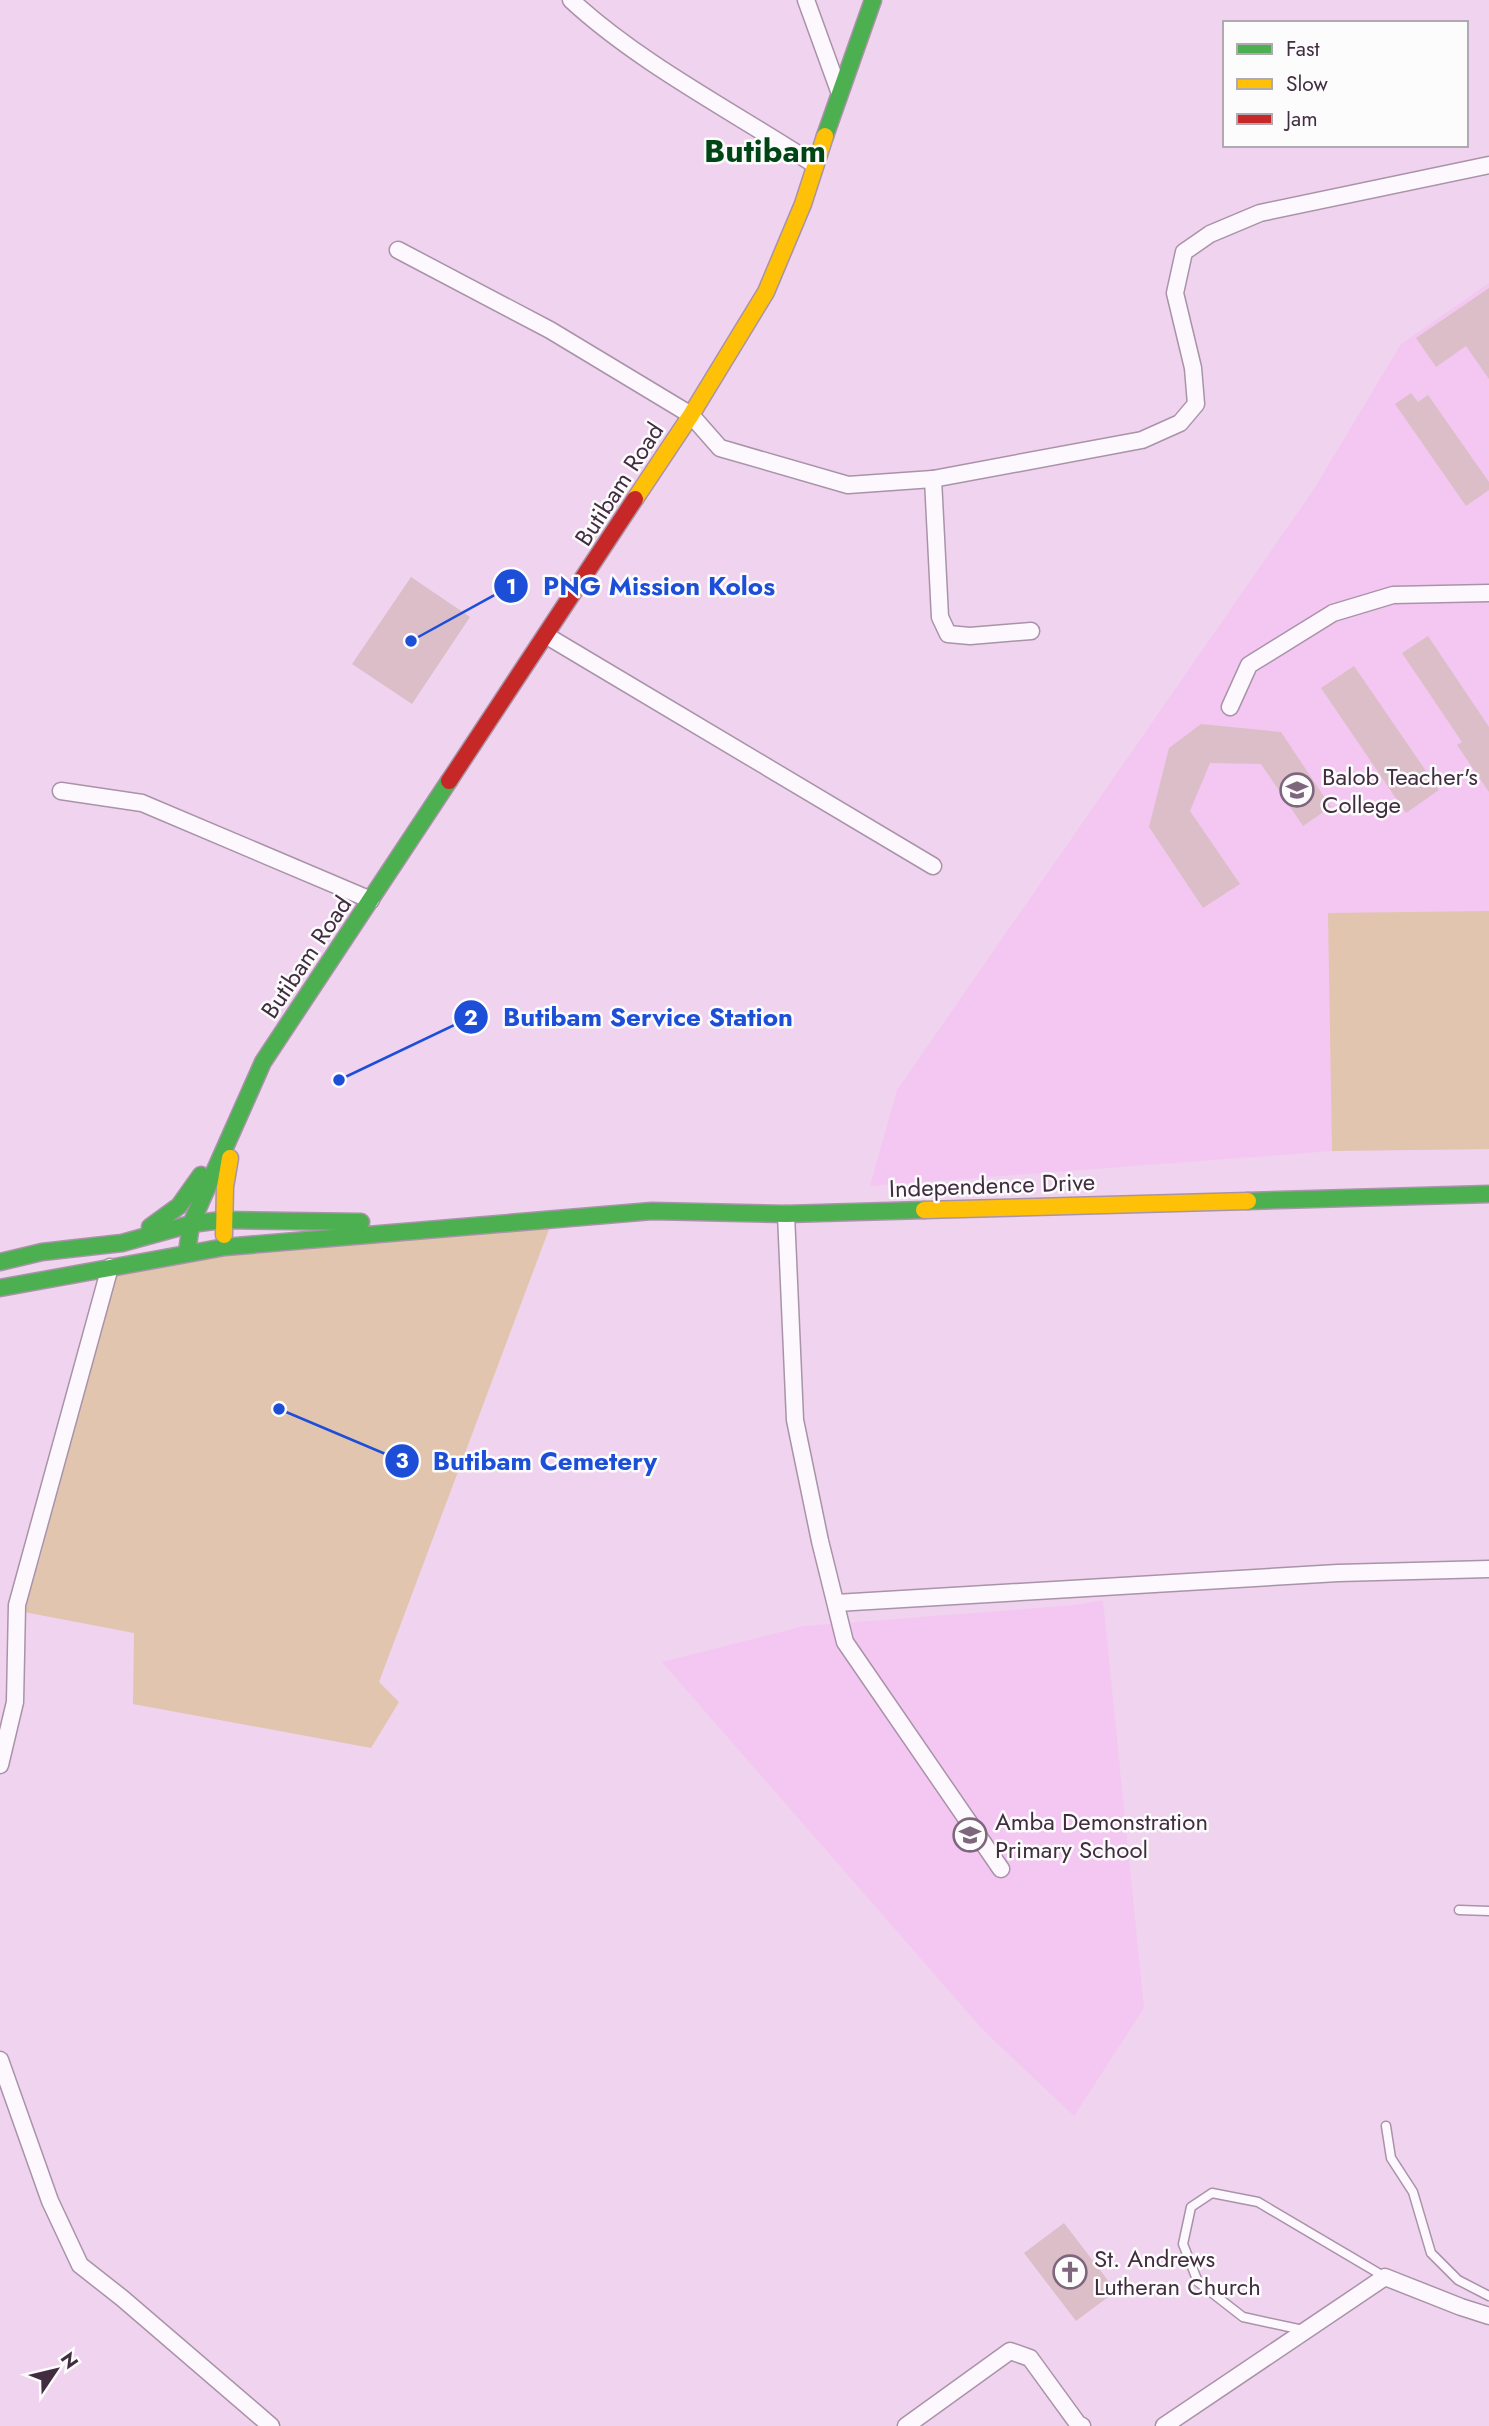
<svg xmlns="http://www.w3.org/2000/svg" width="1489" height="2426" viewBox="0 0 1489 2426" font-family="Jost,sans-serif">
  <rect width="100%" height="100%" fill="#f0d3ef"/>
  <g fill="#f4c7f2">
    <polygon points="1489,283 1489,1149 1332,1151 870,1186 897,1090 1314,489 1401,344"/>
    <polygon points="1103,1600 1144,2008 1074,2116 983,2030 662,1662 804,1626 1076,1605"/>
  </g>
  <g fill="#e1c5ae">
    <polygon points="1489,911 1489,1149 1332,1151 1328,913"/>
    <polygon points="554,1216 379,1682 399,1702 371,1748 133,1704 134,1633 24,1612 42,1551 110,1267"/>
  </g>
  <g fill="#dcbec8">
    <polygon points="1489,288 1489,379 1466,346 1436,367 1416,338"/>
    <polygon points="1411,393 1418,402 1428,395 1489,482 1489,490 1466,506 1395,404"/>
    <polygon points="411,577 470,617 412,704 352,664"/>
    <polygon points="1428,636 1489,727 1489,792 1457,745 1462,742 1402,653"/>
    <polygon points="1354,666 1439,790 1406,813 1321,688"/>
    <polygon points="1201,724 1281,732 1331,807 1303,826 1261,764 1210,763 1190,811 1240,884 1203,908 1149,827 1169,748"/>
    <polygon points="1064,2223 1116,2291 1076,2321 1024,2253"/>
  </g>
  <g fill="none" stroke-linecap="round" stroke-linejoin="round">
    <defs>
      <g id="lane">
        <polyline points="1459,1910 1489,1911"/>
        <polyline points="1386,2126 1391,2158 1413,2192 1431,2253 1458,2280 1489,2296"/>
        <polyline points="1303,2330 1243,2317 1198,2282 1183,2244 1191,2207 1212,2193 1258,2202 1385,2277"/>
      </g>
      <g id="street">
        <path d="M571,0c69,64 165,113 244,165"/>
        <polyline points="806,0 839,91"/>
        <polyline points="398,250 550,330 691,415 720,448 848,485 933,479 1142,440 1180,423 1196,404 1193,368 1175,293 1184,252 1210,234 1260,213 1489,165"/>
        <polyline points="933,479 940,617 948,634 970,636 1031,631"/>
        <polyline points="547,636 933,866"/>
        <polyline points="1230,707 1249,665 1333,613 1393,595 1489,593"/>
        <polyline points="61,791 142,803 371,900"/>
        <polyline points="786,1214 795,1420 820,1541 845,1642 1001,1869"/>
        <polyline points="836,1603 1338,1573 1489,1569"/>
        <polyline points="0,1765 15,1702 17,1605 110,1267"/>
        <polyline points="0,2060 50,2201 80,2265 122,2298 271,2426"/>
        <polyline points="906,2426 1010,2351 1030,2358 1078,2424 1082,2426"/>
        <polyline points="1164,2426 1385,2277 1461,2307 1489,2316"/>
      </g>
      <g id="fast">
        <polyline points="825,136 873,0"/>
        <polyline points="1248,1201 1489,1194"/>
        <polyline points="150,1227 179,1206 201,1175"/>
        <polyline points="187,1252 191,1224 263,1062 449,781"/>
        <polyline points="0,1262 42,1252 122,1243 191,1224 222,1220 361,1222"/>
        <polyline points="0,1288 225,1247 652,1211 786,1214 924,1210"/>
      </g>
      <g id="slow">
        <polyline points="635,499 691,415 766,292 803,204 825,136"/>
        <polyline points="924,1210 1248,1201"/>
        <polyline points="224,1235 225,1187 230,1158"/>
      </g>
      <polyline id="jam" points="449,781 635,499"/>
    </defs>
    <use href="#lane" stroke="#a993a9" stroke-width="11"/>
    <use href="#street" stroke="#a993a9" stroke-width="19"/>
    <use href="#fast" stroke="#a993a9" stroke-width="19"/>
    <use href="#slow" stroke="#a993a9" stroke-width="19"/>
    <use href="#jam" stroke="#a993a9" stroke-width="19"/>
    <use href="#lane" stroke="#fdf8fd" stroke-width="8"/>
    <use href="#street" stroke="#fdf8fd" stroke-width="16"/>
    <use href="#fast" stroke="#4caf50" stroke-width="16"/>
    <use href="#slow" stroke="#ffc107" stroke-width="16"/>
    <use href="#jam" stroke="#c62828" stroke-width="16"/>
  </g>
  <defs>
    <symbol id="school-ring" viewBox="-11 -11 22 22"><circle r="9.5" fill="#fcfcfc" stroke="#7e667d" stroke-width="1.5"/><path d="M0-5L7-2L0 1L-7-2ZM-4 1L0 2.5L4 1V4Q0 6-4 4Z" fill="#7e667d"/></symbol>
    <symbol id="church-ring" viewBox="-11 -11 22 22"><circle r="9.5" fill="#fcfcfc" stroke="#7e667d" stroke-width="1.5"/><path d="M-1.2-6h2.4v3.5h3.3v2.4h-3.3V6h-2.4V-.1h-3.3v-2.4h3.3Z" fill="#7e667d"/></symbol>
  </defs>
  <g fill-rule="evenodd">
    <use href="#school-ring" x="1278" y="771" width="38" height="38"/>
    <use href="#school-ring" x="951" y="1816" width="38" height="38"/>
    <use href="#church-ring" x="1051" y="2253" width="38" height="38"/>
  </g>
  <g text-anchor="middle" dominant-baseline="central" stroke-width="5" stroke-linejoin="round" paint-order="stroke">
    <g font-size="24" fill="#412c40" stroke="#fcfcfc">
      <text transform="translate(619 484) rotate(-57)">Butibam Road</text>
      <text transform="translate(306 957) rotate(-56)">Butibam Road</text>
      <text transform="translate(992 1185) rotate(-2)">Independence Drive</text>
    </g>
    <g font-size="24" fill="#412c40" stroke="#fcfcfc" text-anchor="start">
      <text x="1322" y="776">Balob Teacher's<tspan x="1322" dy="28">College</tspan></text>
      <text x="995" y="1821">Amba Demonstration<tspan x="995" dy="28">Primary School</tspan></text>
      <text x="1094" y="2258">St. Andrews<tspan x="1094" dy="28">Lutheran Church</tspan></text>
    </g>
    <g font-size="32" font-weight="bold" fill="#004515" stroke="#fcfcfc">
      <text x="765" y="151">Butibam</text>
    </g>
  </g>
  <path fill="none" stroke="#1d4ed8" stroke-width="2.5" d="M411 641L511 586M339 1080L471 1017M279 1409L402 1461"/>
  <g fill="#1d4ed8" stroke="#fcfcfc" stroke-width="2.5">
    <circle cx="411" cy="641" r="7"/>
    <circle cx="339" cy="1080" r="7"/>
    <circle cx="279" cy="1409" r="7"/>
    <circle cx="511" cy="586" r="18"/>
    <circle cx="471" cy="1017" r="18"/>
    <circle cx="402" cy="1461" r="18"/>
  </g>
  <g font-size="21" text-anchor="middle" font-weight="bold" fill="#fff">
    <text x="511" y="594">1</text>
    <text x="471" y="1025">2</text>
    <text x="402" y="1468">3</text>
  </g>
  <g font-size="26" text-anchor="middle" font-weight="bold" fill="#1d4ed8" stroke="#fcfcfc" stroke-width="5" stroke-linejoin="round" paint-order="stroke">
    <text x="659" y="595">PNG Mission Kolos</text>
    <text x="648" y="1026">Butibam Service Station</text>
    <text x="545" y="1470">Butibam Cemetery</text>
  </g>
  <rect x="1223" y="21" width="245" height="126" fill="#fcfcfc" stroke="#b1a9b1" stroke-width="2"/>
  <rect x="1237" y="44" width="35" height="10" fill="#4caf50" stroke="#b1a9b1" stroke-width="2"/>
  <text x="1286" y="56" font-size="21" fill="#412c40">Fast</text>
  <rect x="1237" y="79" width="35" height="10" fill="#ffc107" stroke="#b1a9b1" stroke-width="2"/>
  <text x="1286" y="91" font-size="21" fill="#412c40">Slow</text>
  <rect x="1237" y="114" width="35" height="10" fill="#c62828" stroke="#b1a9b1" stroke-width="2"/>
  <text x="1286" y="126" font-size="21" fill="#412c40">Jam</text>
  <g transform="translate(56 2370) rotate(55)" stroke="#fcfcfc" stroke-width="5" paint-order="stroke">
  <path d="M0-5L12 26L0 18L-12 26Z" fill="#412c40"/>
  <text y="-10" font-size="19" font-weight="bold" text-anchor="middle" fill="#412c40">N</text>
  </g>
</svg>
